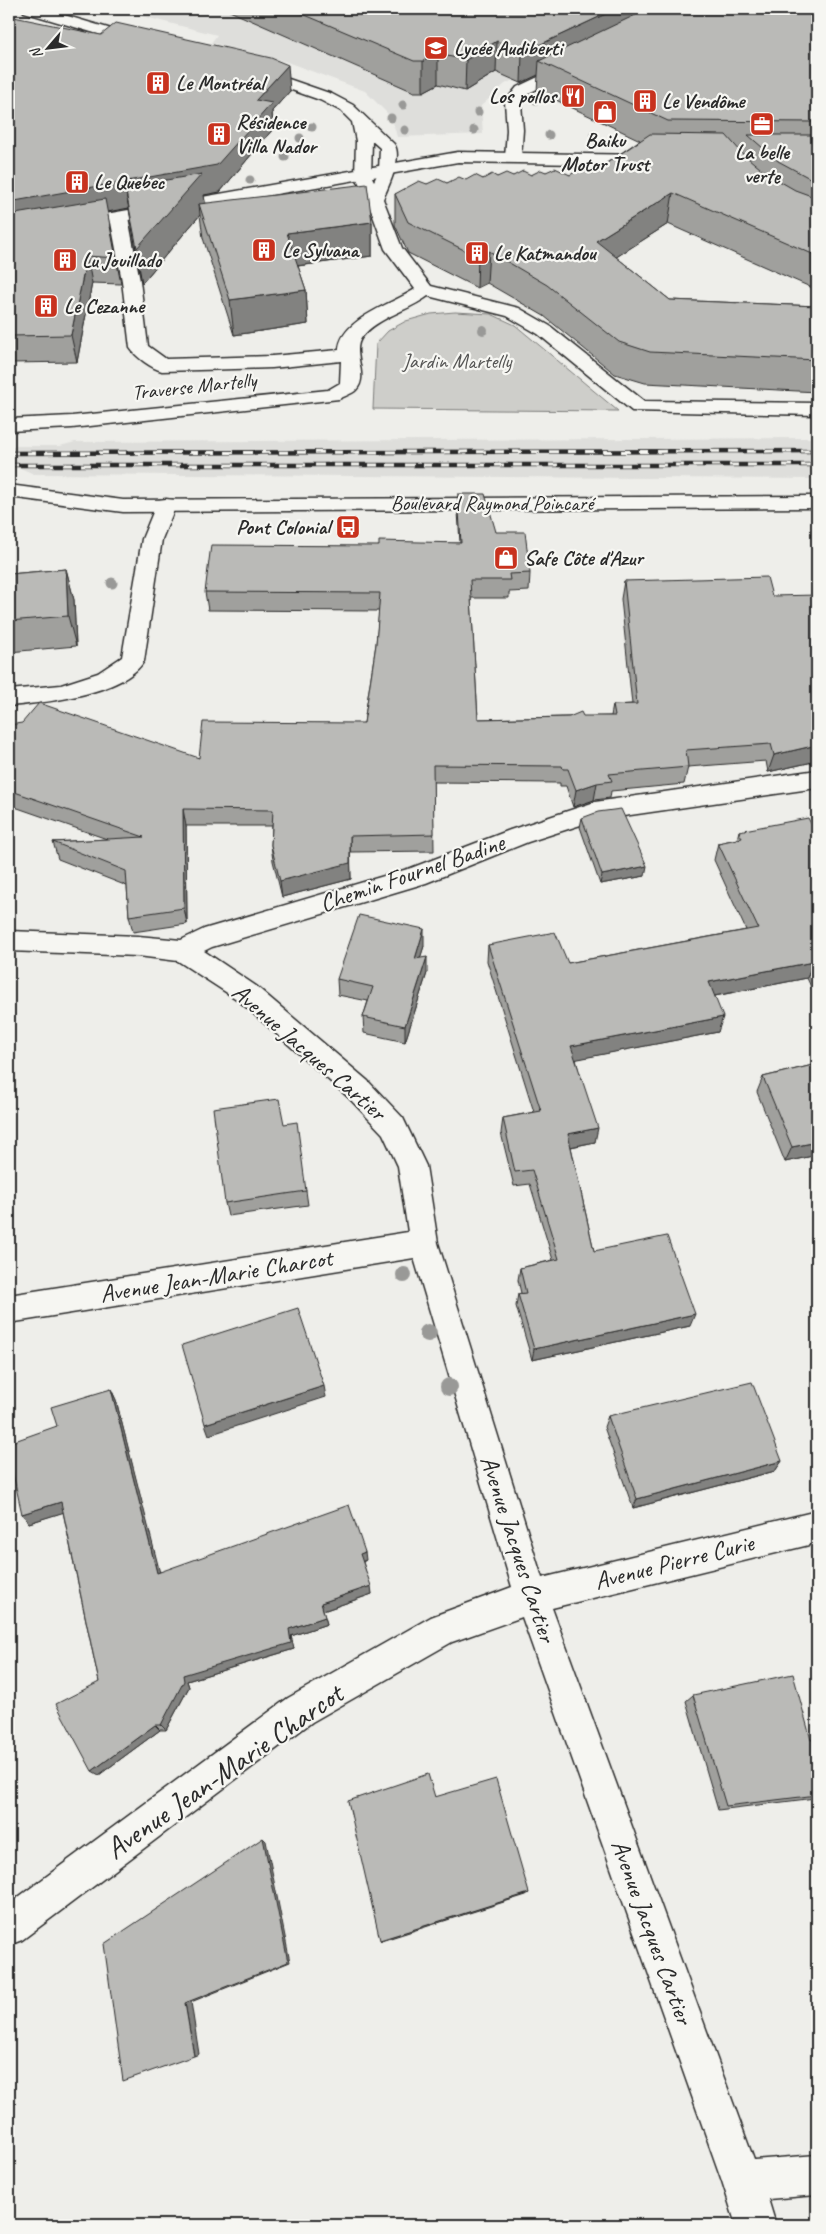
<svg xmlns="http://www.w3.org/2000/svg" width="826" height="2234" viewBox="0 0 826 2234" font-family="Caveat,sans-serif">
  <rect width="100%" height="100%" fill="#eeeeea"/>
  <filter id="ink" filterUnits="userSpaceOnUse"><feTurbulence type="fractalNoise" baseFrequency=".02" numOctaves="2"/><feDisplacementMap in="SourceGraphic" scale="10" xChannelSelector="R" yChannelSelector="G"/><feConvolveMatrix kernelMatrix="1 2 1 2 8 2 1 2 1" color-interpolation-filters="sRGB"/></filter>
  <g filter="url(#ink)">
    <g fill="#dededb">
      <polygon points="113,9 657,9 505,84 481,106 483,134 397,137 392,118 365,91 287,62 211,43 217,35"/>
      <polygon points="817,438 817,479 34,474 9,463 9,446 60,446 75,442"/>
    </g>
    <polygon fill="#cececa" stroke="#7c7c7a" points="455,312 491,314 515,325 618,411 373,409 376,344 388,331 406,321 431,314"/>
    <g fill="none" stroke-linecap="round" stroke-linejoin="round">
      <defs>
        <g id="minor">
          <polygon points="22,9 44,9 145,39 148,42 145,45 135,45 24,12"/>
          <polygon points="572,61 577,63 580,66 577,69 529,93 521,103 523,130 521,158 519,161 507,161 505,158 507,130 505,102 517,87"/>
          <path d="M254,67l78,27 21,11 41,39c9,13 -5,41 -11,55l19,49 29,38 88,22 31,18 94,75 173,2v12l-185,-4 -94,-77 -31,-18 -79,-20c-20,15 -50,21 -66,41 -12,15 8,39 -6,53 -4,4 -12,6 -17,9l-267,29 -63,3v-12l63,-3 256,-26 12,-7 1,-22 -69,7 -110,3c-11,-3 -26,-14 -32,-23l-8,-67 -12,-64 3,-4h12l3,4 12,64 8,65 18,13 106,-3 67,-6c1,-31 54,-46 76,-61l-30,-40 -18,-50 -12,-24 1,-34 -4,-19 -11,-11 -21,-11 -71,-25 -3,-3 3,-3zM372,141l8,7 -1,23 -5,10 -3,-6z"/>
          <path d="M166,499l7,1 3,5 -14,34 -18,122c-20,33 -100,42 -135,45v-16l52,-5 37,-12 24,-16 20,-118 14,-34 3,-5z"/>
          <polygon points="817,770 817,788 596,820 528,842 426,883 212,947 204,951 256,986 368,1081 403,1118 426,1166 438,1243 542,1578 817,1511 817,1543 552,1608 754,2160 817,2155 817,2195 768,2199 776,2225 736,2225 722,2181 522,1617 452,1642 312,1722 22,1940 9,1945 9,1904 288,1698 431,1617 512,1587 414,1258 9,1323 9,1295 408,1232 398,1166 383,1134 348,1097 238,1000 178,961 138,956 9,951 9,931 138,936 181,940 204,929 411,868 510,830 595,802"/>
        </g>
        <g id="major">
          <polygon points="458,152 648,155 654,157 656,160 654,163 648,165 458,162 9,241 9,231"/>
          <polygon points="9,485 123,500 817,496 817,508 123,512 9,497"/>
        </g>
      </defs>
      <use href="#minor" stroke="#2b2b2b" stroke-width="3"/>
      <use href="#major" stroke="#2b2b2b" stroke-width="3"/>
      <use href="#minor" fill="#f6f6f2" fill-rule="evenodd"/>
      <use href="#major" fill="#f6f6f2" fill-rule="evenodd"/>
      <defs>
        <g id="rail">
          <polyline points="9,453 817,451"/>
          <polyline points="9,465 817,465"/>
        </g>
      </defs>
      <use href="#rail" stroke="#2b2b2b" stroke-width="4.5"/>
      <use href="#rail" stroke="#f6f6f2" stroke-width="3" stroke-dasharray="9" stroke-linecap="butt"/>
    </g>
    <g fill="#999997">
      <circle cx="536" cy="100" r="4.5"/>
      <circle cx="403" cy="105" r="4.5"/>
      <circle cx="478" cy="112" r="4.5"/>
      <circle cx="391" cy="118" r="4.5"/>
      <circle cx="312" cy="127" r="4.5"/>
      <circle cx="405" cy="130" r="4.5"/>
      <circle cx="474" cy="130" r="4.5"/>
      <circle cx="594" cy="134" r="4.5"/>
      <circle cx="549" cy="135" r="4.5"/>
      <circle cx="300" cy="138" r="4.5"/>
      <circle cx="285" cy="157" r="4.5"/>
      <circle cx="250" cy="180" r="4.5"/>
      <circle cx="483" cy="330" r="5"/>
      <circle cx="112" cy="583" r="5.5"/>
      <circle cx="404" cy="1275" r="8"/>
      <circle cx="428" cy="1333" r="9"/>
      <circle cx="449" cy="1387" r="9"/>
    </g>
    <g fill="#a0a09d" stroke="#2b2b2b">
      <polygon points="225,9 411,9 418,12 817,9 817,290 668,224 616,257 670,300 817,306 817,392 645,383 615,374 544,316 487,283 477,288 408,253 395,225 395,194 427,184 447,183 497,177 531,175 546,172 570,175 592,173 640,140 537,91 538,75 521,83 496,72 465,91 438,84 423,92 414,92"/>
      <polygon points="9,16 290,91 272,111 273,129 220,192 204,195 205,203 372,222 372,256 298,266 306,290 308,324 234,335 203,238 200,215 142,283 129,208 107,212 121,284 92,283 77,362 9,363"/>
      <polygon points="458,494 496,532 530,573 529,591 509,592 509,598 471,598 478,719 611,716 613,705 632,704 621,599 624,581 772,596 817,761 768,772 766,761 688,767 684,784 611,791 610,798 594,800 573,807 566,786 560,786 560,783 433,782 434,851 350,852 351,879 282,897 273,861 271,845 272,826 186,826 187,924 133,932 129,916 127,886 58,859 53,842 107,839 9,805 9,725 199,758 364,723 376,644 379,611 208,610 205,592 379,546 460,543 458,512"/>
      <polygon points="66,569 74,600 76,646 9,652 9,574"/>
      <polygon points="582,818 645,876 600,884 580,827"/>
      <polygon points="739,831 817,835 817,1000 807,978 715,996 718,1032 576,1059 595,1142 571,1147 594,1251 690,1326 532,1360 516,1306 518,1294 521,1293 518,1280 520,1268 553,1260 530,1184 514,1186 501,1133 503,1118 534,1112 487,961 488,945 568,963 746,930 714,860 718,843 737,839"/>
      <polygon points="424,946 420,958 427,973 405,1042 364,1033 363,1017 368,1001 338,995 337,979"/>
      <polygon points="817,1064 817,1155 785,1162 757,1092 763,1077"/>
      <polygon points="284,1124 306,1191 308,1205 228,1216 225,1203"/>
      <polygon points="111,1389 116,1400 159,1572 366,1560 363,1562 372,1594 323,1611 327,1624 291,1636 294,1649 187,1681 189,1687 166,1730 160,1730 99,1775 99,1682 63,1512 29,1523 22,1514 57,1426"/>
      <polygon points="608,1416 782,1461 775,1471 633,1508 604,1427"/>
      <polygon points="693,1695 811,1740 817,1739 817,1807 815,1798 718,1810 686,1701"/>
    </g>
    <g fill="#828280" stroke="#2b2b2b">
      <polygon points="9,9 15,9 9,11"/>
      <polygon points="616,9 675,9 539,61 538,75 521,83 522,53"/>
      <polygon points="497,41 496,72 465,91 466,60"/>
      <polygon points="438,54 438,84 423,92 423,61"/>
      <polygon points="288,65 290,91 272,111 273,129 220,192 204,195 206,208 199,204 200,215 142,283 125,187 129,208 9,230 9,202 256,100"/>
      <polygon points="673,193 668,224 593,272 596,241"/>
      <polygon points="372,222 372,256 289,267 287,233"/>
      <polygon points="489,251 487,283 477,288 478,257"/>
      <polygon points="87,256 92,283 77,362 71,335"/>
      <polygon points="306,290 308,324 234,335 230,300"/>
      <polygon points="66,569 74,600 76,646 68,616"/>
      <polygon points="817,745 817,761 768,772 774,755"/>
      <polygon points="597,783 594,800 573,807 576,790"/>
      <polygon points="183,809 186,826 187,924 184,908"/>
      <polygon points="350,836 351,879 282,897 280,881"/>
      <polygon points="647,866 645,876 600,884 602,875"/>
      <polygon points="424,929 424,946 415,975 415,959"/>
      <polygon points="427,957 427,973 405,1042 405,1026"/>
      <polygon points="813,962 807,978 704,998 709,982"/>
      <polygon points="723,1017 718,1032 568,1061 571,1046"/>
      <polygon points="598,1128 595,1142 565,1148 568,1134"/>
      <polygon points="817,1142 817,1155 785,1162 792,1147"/>
      <polygon points="695,1314 690,1326 532,1360 534,1349"/>
      <polygon points="324,1386 326,1397 209,1435 205,1424"/>
      <polygon points="111,1389 116,1400 162,1581 157,1573"/>
      <polygon points="782,1461 775,1471 633,1508 637,1499"/>
      <polygon points="61,1502 68,1511 29,1523 22,1514"/>
      <polygon points="365,1552 366,1560 361,1562 360,1554"/>
      <polygon points="371,1586 372,1594 323,1611 321,1603"/>
      <polygon points="325,1617 327,1624 291,1636 294,1649 187,1681 189,1687 166,1730 161,1725 183,1675 289,1629"/>
      <polygon points="155,1725 160,1730 99,1775 92,1771"/>
      <polygon points="263,1838 266,1841 290,1962 191,2002 199,2054 194,2056 185,2003"/>
      <polygon points="529,1893 526,1895 381,1941 380,1940"/>
    </g>
    <g fill="#babab7" stroke="#2b2b2b">
      <polygon points="291,9 411,9 418,12 425,9 492,9 497,11 501,9 616,9 522,53 497,41 466,60 438,54 423,61 414,61"/>
      <polygon points="648,9 817,9 817,122 668,121 539,61"/>
      <polygon points="9,16 101,35 116,23 271,58 288,65 256,100 272,103 217,165 9,202"/>
      <polygon points="650,134 726,135 742,153 767,174 795,190 817,198 817,256 673,193 596,241 670,300 817,306 817,360 650,352 619,342 547,285 489,251 478,257 408,222 395,194 419,181 427,184 438,179 447,183 459,177 466,180 475,175 483,179 492,174 497,177 506,173 513,176 523,171 531,175 541,170 546,172 555,168 570,175 580,169 592,173"/>
      <polygon points="748,135 817,135 817,182 778,161"/>
      <polygon points="202,174 137,248 125,187"/>
      <polygon points="367,184 372,222 287,233 306,290 230,300 199,204"/>
      <polygon points="105,199 116,258 87,256 71,335 9,336 9,215"/>
      <polygon points="458,494 485,494 496,532 525,532 530,573 509,574 510,580 470,580 478,719 569,717 581,712 583,716 615,716 613,705 637,704 624,581 767,577 772,596 817,595 817,745 774,755 771,744 686,750 688,767 609,774 612,781 597,783 576,790 568,769 563,769 562,766 433,765 434,834 350,836 350,863 280,881 271,845 273,810 183,809 184,908 129,916 126,871 53,842 144,837 9,790 9,725 22,723 39,703 199,758 203,722 364,723 376,644 380,593 205,592 211,545 379,546 379,541 461,543"/>
      <polygon points="66,569 68,616 9,621 9,574"/>
      <polygon points="621,809 647,866 602,875 582,818 598,812"/>
      <polygon points="808,818 817,835 817,971 813,962 709,982 723,1017 571,1046 598,1128 568,1134 594,1251 667,1236 695,1314 534,1349 518,1294 526,1293 520,1268 559,1259 532,1170 515,1172 503,1118 541,1111 488,945 555,932 568,963 758,928 718,843 742,838 739,831"/>
      <polygon points="359,915 424,929 415,959 427,957 405,1026 363,1017 373,987 337,979"/>
      <polygon points="817,1064 817,1142 792,1147 763,1077"/>
      <polygon points="279,1099 284,1124 297,1122 306,1191 225,1203 213,1108"/>
      <polygon points="298,1308 324,1386 205,1424 182,1345"/>
      <polygon points="752,1382 782,1461 637,1499 608,1416"/>
      <polygon points="111,1389 157,1573 349,1505 365,1552 360,1554 371,1586 321,1603 325,1617 289,1629 291,1643 183,1675 184,1681 161,1725 155,1725 92,1771 56,1704 99,1682 61,1502 22,1514 9,1456 9,1443 57,1426 51,1407"/>
      <polygon points="793,1674 811,1740 817,1739 817,1795 726,1806 693,1695"/>
      <polygon points="428,1774 435,1797 496,1779 529,1893 380,1940 348,1801"/>
      <polygon points="263,1838 288,1962 185,2003 194,2056 123,2081 104,1944"/>
    </g>
  </g>
  <defs>
    <symbol id="school-square" viewBox="-11 -11 22 22"><rect x="-9" y="-9" width="18" height="18" rx="4" fill="#c8321e" stroke="#f6f6f2"/><path d="M0-5L7-2L0 1L-7-2ZM-4 1L0 2.5L4 1V4Q0 6-4 4Z" fill="#fff"/></symbol>
    <symbol id="building-square" viewBox="-11 -11 22 22"><rect x="-9" y="-9" width="18" height="18" rx="4" fill="#c8321e" stroke="#f6f6f2"/><path d="M-4-6H4V6H1V3H-1V6H-4ZM-2.5-4.3h1.7v1.8h-1.7ZM.8-4.3h1.7v1.8H.8ZM-2.5-1h1.7V.8h-1.7ZM.8-1h1.7V.8H.8Z" fill="#fff"/></symbol>
    <symbol id="restaurant-square" viewBox="-11 -11 22 22"><rect x="-9" y="-9" width="18" height="18" rx="4" fill="#c8321e" stroke="#f6f6f2"/><path d="M-5-6h1v4h1v-4h1v4h1v-4h1v5L-1.5 .5V6h-2V.5L-5-1ZM5-6V6H3V1.5H1.5Q1.5-4 5-6Z" fill="#fff"/></symbol>
    <symbol id="shop-square" viewBox="-11 -11 22 22"><rect x="-9" y="-9" width="18" height="18" rx="4" fill="#c8321e" stroke="#f6f6f2"/><path d="M-5-2.5h2.3a2.7 3.5 0 0 1 5.4 0H5L5.5 6h-11ZM-1.5-2.5h3a1.5 2.3 0 0 0-3 0Z" fill="#fff"/></symbol>
    <symbol id="office-square" viewBox="-11 -11 22 22"><rect x="-9" y="-9" width="18" height="18" rx="4" fill="#c8321e" stroke="#f6f6f2"/><path d="M-6-3h4V-5.5h4V-3h4V5H-6ZM-1-4.5V-3h2v-1.5ZM-6 0V1H6V0Z" fill="#fff"/></symbol>
    <symbol id="bus-square" viewBox="-11 -11 22 22"><rect x="-9" y="-9" width="18" height="18" rx="4" fill="#c8321e" stroke="#f6f6f2"/><path d="M-5-6H5V4H4V6H2V4H-2V6H-4V4H-5ZM-3.5-4V0h7V-4ZM-3.5 1.2v1.5H-2V1.2ZM2 1.2v1.5H3.5V1.2Z" fill="#fff"/></symbol>
  </defs>
  <g fill-rule="evenodd">
    <use href="#school-square" x="422" y="34" width="28" height="28"/>
    <use href="#building-square" x="144" y="69" width="28" height="28"/>
    <use href="#restaurant-square" x="559" y="82" width="28" height="28"/>
    <use href="#building-square" x="631" y="87" width="28" height="28"/>
    <use href="#shop-square" x="591" y="98" width="28" height="28"/>
    <use href="#office-square" x="748" y="110" width="28" height="28"/>
    <use href="#building-square" x="205" y="120" width="28" height="28"/>
    <use href="#building-square" x="63" y="168" width="28" height="28"/>
    <use href="#building-square" x="250" y="236" width="28" height="28"/>
    <use href="#building-square" x="463" y="239" width="28" height="28"/>
    <use href="#building-square" x="51" y="246" width="28" height="28"/>
    <use href="#building-square" x="32" y="292" width="28" height="28"/>
    <use href="#bus-square" x="334" y="513" width="28" height="28"/>
    <use href="#shop-square" x="492" y="544" width="28" height="28"/>
  </g>
  <g text-anchor="middle" dominant-baseline="central" stroke-width="4.5" stroke-linejoin="round" paint-order="stroke">
    <g font-size="21" font-weight="bold" fill="#2b2b2b" stroke="#f6f6f2" text-anchor="start">
      <text x="454" y="48">Lycée Audiberti</text>
      <text x="176" y="83">Le Montréal</text>
      <text x="556" y="96" text-anchor="end">Los pollos</text>
      <text x="662" y="101">Le Vendôme</text>
      <text x="236" y="122">Résidence<tspan x="236" dy="24">Villa Nador</tspan></text>
      <text x="605" y="140" text-anchor="middle">Baiku<tspan x="605" dy="24">Motor Trust</tspan></text>
      <text x="762" y="152" text-anchor="middle">La belle<tspan x="762" dy="24">verte</tspan></text>
      <text x="94" y="182">Le Quebec</text>
      <text x="282" y="250">Le Sylvana</text>
      <text x="494" y="253">Le Katmandou</text>
      <text x="82" y="260">Lu Jouillado</text>
      <text x="64" y="306">Le Cezanne</text>
      <text x="330" y="527" text-anchor="end">Pont Colonial</text>
      <text x="524" y="558">Safe Côte d'Azur</text>
    </g>
    <g font-size="21" fill="#545453" stroke="#f6f6f2">
      <text x="457" y="361">Jardin Martelly</text>
    </g>
    <g font-size="21" fill="#2b2b2b" stroke="#f6f6f2">
      <text transform="translate(194 386) rotate(-6)">Traverse Martelly</text>
      <text x="492" y="503">Boulevard Raymond Poincaré</text>
    </g>
    <g font-size="25" fill="#2b2b2b" stroke="#f6f6f2">
      <text transform="translate(412 873) rotate(-19)">Chemin Fournel Badine</text>
      <text transform="translate(309 1052) rotate(41)">Avenue Jacques Cartier</text>
      <text transform="translate(216 1276) rotate(-9)">Avenue Jean-Marie Charcot</text>
      <text transform="translate(518 1549) rotate(72)">Avenue Jacques Cartier</text>
      <text transform="translate(674 1562) rotate(-14)">Avenue Pierre Curie</text>
      <text transform="translate(652 1932) rotate(70)">Avenue Jacques Cartier</text>
    </g>
    <g font-size="30" fill="#2b2b2b" stroke="#f6f6f2">
      <text transform="translate(224 1771) rotate(-35)">Avenue Jean-Marie Charcot</text>
    </g>
  </g>
  <rect width="826" height="2234" fill="none" stroke="#f6f6f2" stroke-width="30"/>
  <rect x="15" y="15" width="796" height="2204" fill="none" stroke="#2b2b2b" stroke-width="2" filter="url(#ink)"/>
  <g transform="translate(48 48) rotate(242)" stroke="#f6f6f2" stroke-width="4" paint-order="stroke">
  <path d="M0-4L9 19L0 12L-9 19Z" fill="#2b2b2b"/>
  <text y="-8" font-size="14" font-weight="bold" text-anchor="middle" fill="#2b2b2b">N</text>
  </g>
</svg>
